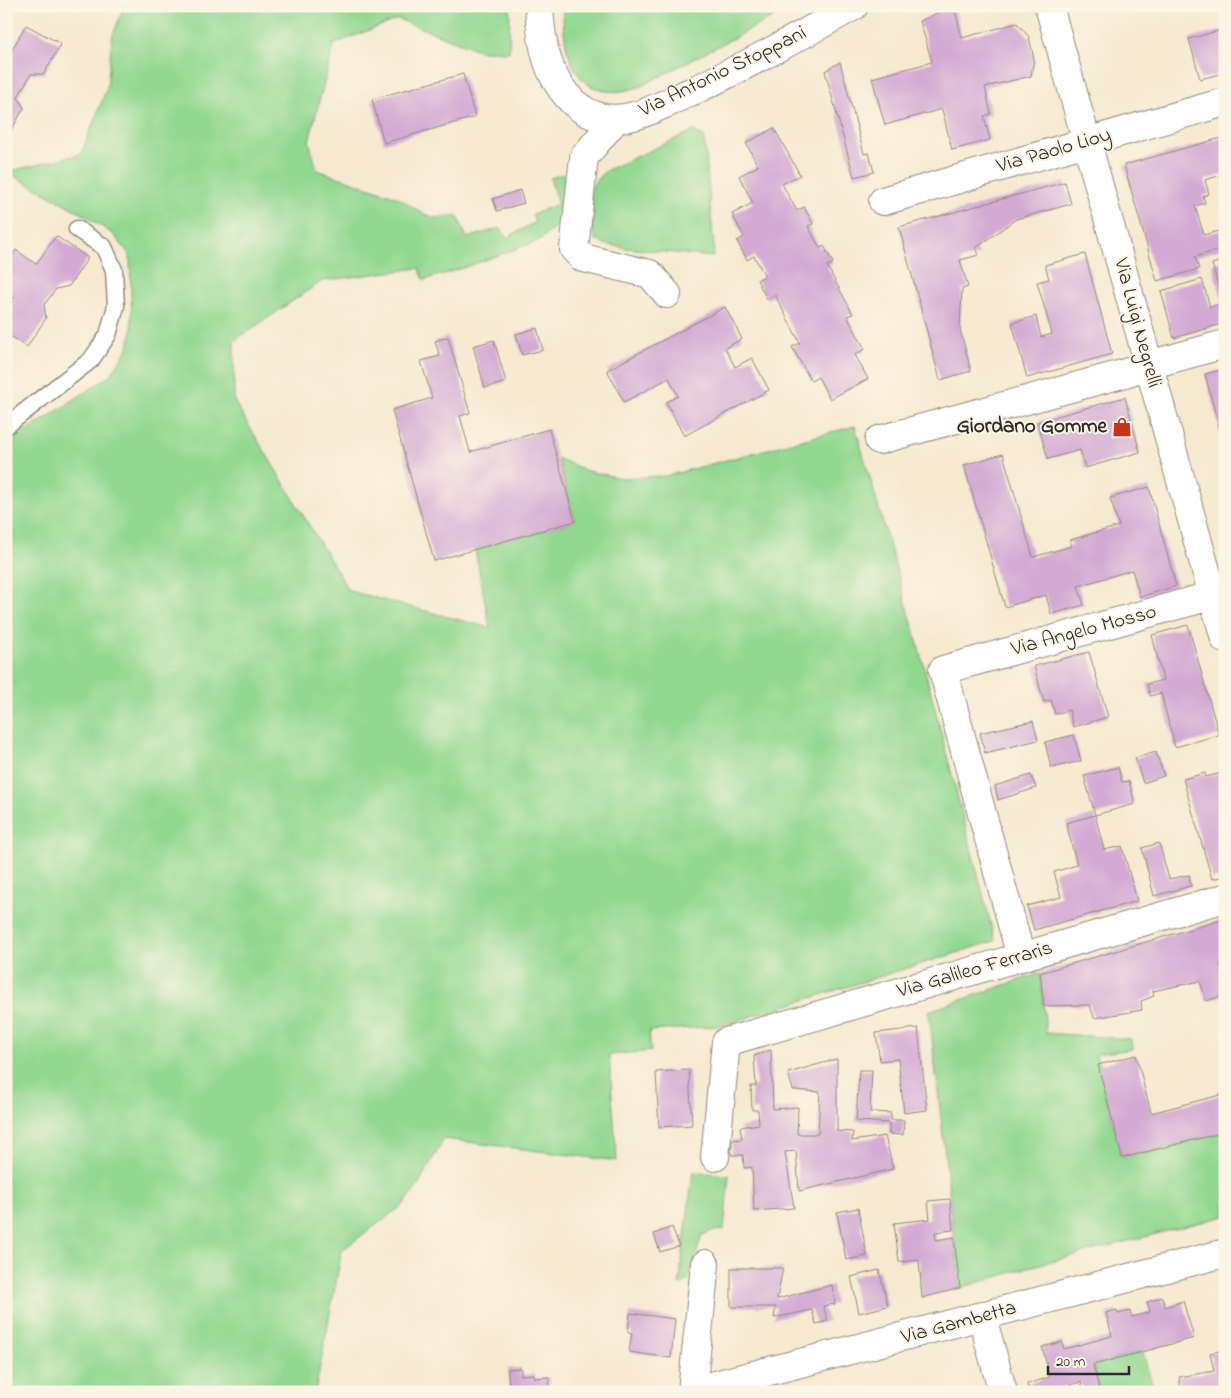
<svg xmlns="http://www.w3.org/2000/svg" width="1231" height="1398" viewBox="0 0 1231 1398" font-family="'Indie Flower',sans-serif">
  <rect width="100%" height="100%" fill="#fcf5e5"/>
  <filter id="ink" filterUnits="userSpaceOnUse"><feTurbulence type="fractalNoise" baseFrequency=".02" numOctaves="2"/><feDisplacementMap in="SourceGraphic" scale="10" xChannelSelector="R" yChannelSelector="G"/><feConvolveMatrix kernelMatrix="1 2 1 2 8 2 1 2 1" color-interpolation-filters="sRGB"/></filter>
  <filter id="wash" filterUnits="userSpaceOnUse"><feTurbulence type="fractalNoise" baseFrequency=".0096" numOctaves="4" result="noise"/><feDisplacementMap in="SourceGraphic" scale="20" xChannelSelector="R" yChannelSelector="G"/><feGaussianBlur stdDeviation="1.12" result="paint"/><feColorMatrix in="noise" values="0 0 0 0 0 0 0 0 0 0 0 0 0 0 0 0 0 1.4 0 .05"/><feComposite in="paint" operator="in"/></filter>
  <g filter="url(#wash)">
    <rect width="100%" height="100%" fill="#f6e9d0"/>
    <g fill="#93d891" stroke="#5f825e">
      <polygon points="124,6 510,6 509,52 481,51 398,19 334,44 309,141 317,170 397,197 424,214 436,218 457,215 467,238 500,228 507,238 535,222 532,215 558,204 550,178 563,174 567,185 568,204 564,218 553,229 538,241 460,269 424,280 419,268 322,281 234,341 234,401 349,591 490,628 475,549 575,521 558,458 587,471 621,478 666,476 855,426 921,655 995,941 720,1026 649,1031 651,1051 609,1055 617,1161 444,1139 415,1190 403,1205 342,1250 315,1392 6,1392 6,445 111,375 128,348 132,330 130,255 113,234 81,213 7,172 81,154 107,88 112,38"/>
      <path d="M563,6h210l3,10 -137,71c-62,20 -77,-30 -76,-81z"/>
      <path d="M693,131l11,5 10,112 -1,9 -87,-9 -22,-4 -8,-4c-4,-9 -7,-42 -4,-52 2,-8 9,-13 15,-18z"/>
      <polygon points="1040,973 1046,1033 1131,1039 1132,1049 1096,1054 1122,1158 1225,1132 1225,1216 1029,1267 960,1288 929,1011"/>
      <polygon points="693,1172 729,1175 724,1230 712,1231 702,1235 688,1281 679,1285"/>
      <polygon points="1143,1352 1154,1392 1100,1392 1093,1365"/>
    </g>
    <g id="blocks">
      <g fill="#d3aad4">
        <polygon points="952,6 954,6 962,38 1017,23 1029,37 1034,59 1031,76 985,87 991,114 984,116 990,140 952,150 942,109 885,125 872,78 932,62 920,21"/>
        <polygon points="26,25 61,44 44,74 31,74 18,97 24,108 6,139 6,53 9,55"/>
        <polygon points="1225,29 1225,73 1200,79 1189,39"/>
        <polygon points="840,62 864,154 869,153 874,172 854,177 825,71"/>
        <polygon points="463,74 475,117 384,143 372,99"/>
        <polygon points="774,128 800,175 782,184 797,211 804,207 813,224 808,226 820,248 824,246 833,263 827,266 853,314 847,316 865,349 855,355 868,379 830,399 818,377 811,381 792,347 800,343 775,295 767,299 757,280 765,276 754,256 747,260 737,241 744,237 732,214 753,203 739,176 758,166 746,143"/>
        <polygon points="1225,137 1225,174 1205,180 1209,194 1203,196 1205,203 1195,206 1204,235 1225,229 1225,248 1195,257 1199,269 1157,281 1124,165"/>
        <polygon points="1065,182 1071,204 1016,219 976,248 979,255 960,260 968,287 962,289 960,329 971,371 940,380 899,227"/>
        <polygon points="520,190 524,203 497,211 493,199"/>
        <polygon points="56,236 88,258 69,286 56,289 44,305 46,318 27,347 6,333 6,311 15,298 6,292 6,265 16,250 36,264"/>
        <polygon points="1085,254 1112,354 1027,378 1012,323 1036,316 1041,337 1052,334 1037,282 1049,279 1045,265"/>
        <polygon points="1225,260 1225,323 1174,338 1161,291 1202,279 1210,307 1223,303 1212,264"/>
        <polygon points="725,307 742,339 725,348 735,367 752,358 769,390 684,436 666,402 678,396 669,378 624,402 607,370"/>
        <polygon points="537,328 543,350 522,355 516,334"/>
        <polygon points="448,337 470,413 460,416 470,452 549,429 575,521 434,561 392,410 432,398 421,361 440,356 435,341"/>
        <polygon points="494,340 506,382 485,388 473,346"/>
        <polygon points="1225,369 1225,446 1224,446 1205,374"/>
        <polygon points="1125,397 1140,452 1085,468 1080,450 1048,459 1037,422"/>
        <polygon points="1003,454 1033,557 1072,546 1070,540 1119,526 1110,498 1149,487 1176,586 1140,597 1132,570 1078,586 1084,605 1051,614 1046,595 1005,607 964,465"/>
        <polygon points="1188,625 1219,735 1175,747 1161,693 1150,696 1147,684 1163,680 1152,635"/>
        <polygon points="1089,652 1108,717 1073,727 1069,710 1055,714 1051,700 1044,702 1034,666"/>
        <polygon points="1033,721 1038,740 985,753 980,733"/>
        <polygon points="1074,735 1081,761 1051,768 1045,742"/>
        <polygon points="1156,752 1164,776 1143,783 1135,758"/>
        <polygon points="1118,767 1122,782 1129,781 1135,804 1095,815 1084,776"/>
        <polygon points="1225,772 1225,876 1212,879 1183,779 1205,773 1206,777"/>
        <polygon points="1031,775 1036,788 998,800 995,786"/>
        <polygon points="1095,815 1104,850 1122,846 1137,901 1034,930 1027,906 1061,897 1054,872 1077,865 1066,823"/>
        <polygon points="1159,843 1169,879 1189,875 1191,886 1154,896 1142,848"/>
        <polygon points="1225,919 1225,963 1220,964 1225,983 1225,995 1206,1001 1200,981 1153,991 1154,996 1141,1001 1142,1010 1094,1018 1090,1005 1044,1006 1040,973"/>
        <polygon points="918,1028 927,1110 904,1113 898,1059 880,1061 876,1033"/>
        <polygon points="771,1050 773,1109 798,1107 797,1134 818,1134 820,1092 793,1090 788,1073 837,1059 837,1131 853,1132 852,1141 885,1136 893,1169 799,1191 796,1151 785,1152 794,1208 754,1211 752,1167 744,1168 743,1155 731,1155 732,1147 732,1140 742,1139 740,1127 759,1124 758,1110 752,1110 751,1086 756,1086 754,1056"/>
        <polygon points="1136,1055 1151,1113 1224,1094 1225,1132 1122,1158 1098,1065"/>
        <polygon points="689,1070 692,1125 659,1127 656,1072"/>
        <polygon points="859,1070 872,1070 870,1112 891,1113 891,1120 904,1120 903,1135 889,1134 889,1123 856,1121"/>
        <polygon points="950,1199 953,1230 935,1232 936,1240 954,1237 960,1288 922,1298 919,1260 899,1262 894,1223 930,1219 928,1201"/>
        <polygon points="858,1208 867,1256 846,1260 837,1212"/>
        <polygon points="672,1227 679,1246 660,1252 654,1234"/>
        <polygon points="731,1268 783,1268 777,1299 832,1285 835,1304 823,1306 828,1321 816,1324 812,1310 774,1318 776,1307 731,1307"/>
        <polygon points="879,1270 888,1306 859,1313 851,1277"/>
        <polygon points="1162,1297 1165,1307 1183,1301 1194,1338 1093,1365 1100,1392 1084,1392 1081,1382 1046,1392 1029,1392 1027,1384 1050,1377 1042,1347 1062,1342 1064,1349 1112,1336 1106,1313 1117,1310 1118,1314 1130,1311 1132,1317 1150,1312 1147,1302"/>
        <polygon points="630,1313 675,1319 671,1358 629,1352 632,1333 628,1332"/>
        <polygon points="1225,1350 1225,1391 1176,1392 1181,1390 1179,1377 1214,1371 1210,1353"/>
        <polygon points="521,1368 521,1375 534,1374 535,1378 549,1377 550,1392 509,1392 508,1369"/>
      </g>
    </g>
  </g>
  <g filter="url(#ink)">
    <use href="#blocks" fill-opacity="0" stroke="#908a7e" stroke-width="1"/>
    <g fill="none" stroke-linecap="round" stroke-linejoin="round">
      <defs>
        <polyline id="lane" points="6,426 91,360 108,335 116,306 114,270 104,247 77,229"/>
        <g id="street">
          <path d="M539,6c2,36 7,71 35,97 7,6 17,12 26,14 12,3 23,2 34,-1 22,-6 42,-18 63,-27 53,-25 105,-54 157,-83"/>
          <polyline points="1049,6 1225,639"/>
          <polyline points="616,119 584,157 574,249 583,258 650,274 667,294"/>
          <polyline points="883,201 1225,102"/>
          <polyline points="879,440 1122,374 1149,365 1225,344"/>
          <polyline points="1021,957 943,670 1225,592"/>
          <polyline points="715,1157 726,1042 1225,898"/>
          <polyline points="982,1317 1003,1392"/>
          <polyline points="692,1391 1225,1253"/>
          <polyline points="692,1392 705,1264"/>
        </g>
      </defs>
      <use href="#lane" stroke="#908a7e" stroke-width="19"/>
      <use href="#street" stroke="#908a7e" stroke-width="30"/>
      <use href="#lane" stroke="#fff" stroke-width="16"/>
      <use href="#street" stroke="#fff" stroke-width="28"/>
    </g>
  </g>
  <defs>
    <symbol id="shop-bare" viewBox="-9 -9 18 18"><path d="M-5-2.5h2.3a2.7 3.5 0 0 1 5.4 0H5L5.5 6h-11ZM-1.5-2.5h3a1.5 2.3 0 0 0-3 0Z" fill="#c8321e" stroke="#fcf5e5" stroke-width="2.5" paint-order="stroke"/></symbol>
  </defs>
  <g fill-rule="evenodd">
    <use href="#shop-bare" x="1108" y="413" width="28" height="28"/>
  </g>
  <g text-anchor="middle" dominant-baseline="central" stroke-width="4" stroke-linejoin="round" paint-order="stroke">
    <g font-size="21" fill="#2b2b2b" stroke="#fcf5e5">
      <text transform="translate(723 72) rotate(-26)">Via Antonio Stoppani</text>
      <text transform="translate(1054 151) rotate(-16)">Via Paolo Lioy</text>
      <text transform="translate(1137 323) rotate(75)">Via Luigi Negrelli</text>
      <text transform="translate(1084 631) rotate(-15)">Via Angelo Mosso</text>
      <text transform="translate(975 970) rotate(-16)">Via Galileo Ferraris</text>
      <text transform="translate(959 1323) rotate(-15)">Via Gambetta</text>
    </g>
    <g font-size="21" font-weight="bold" fill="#2b2b2b" stroke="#fcf5e5" text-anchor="end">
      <text x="1107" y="427">Giordano Gomme</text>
    </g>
  </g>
  <rect width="1231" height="1398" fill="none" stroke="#fcf5e5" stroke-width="25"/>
  <path d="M1048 1366v8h81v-8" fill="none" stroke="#2b2b2b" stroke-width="2.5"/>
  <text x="1056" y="1366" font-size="15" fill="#2b2b2b" stroke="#fcf5e5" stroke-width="4" paint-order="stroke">20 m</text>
</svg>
